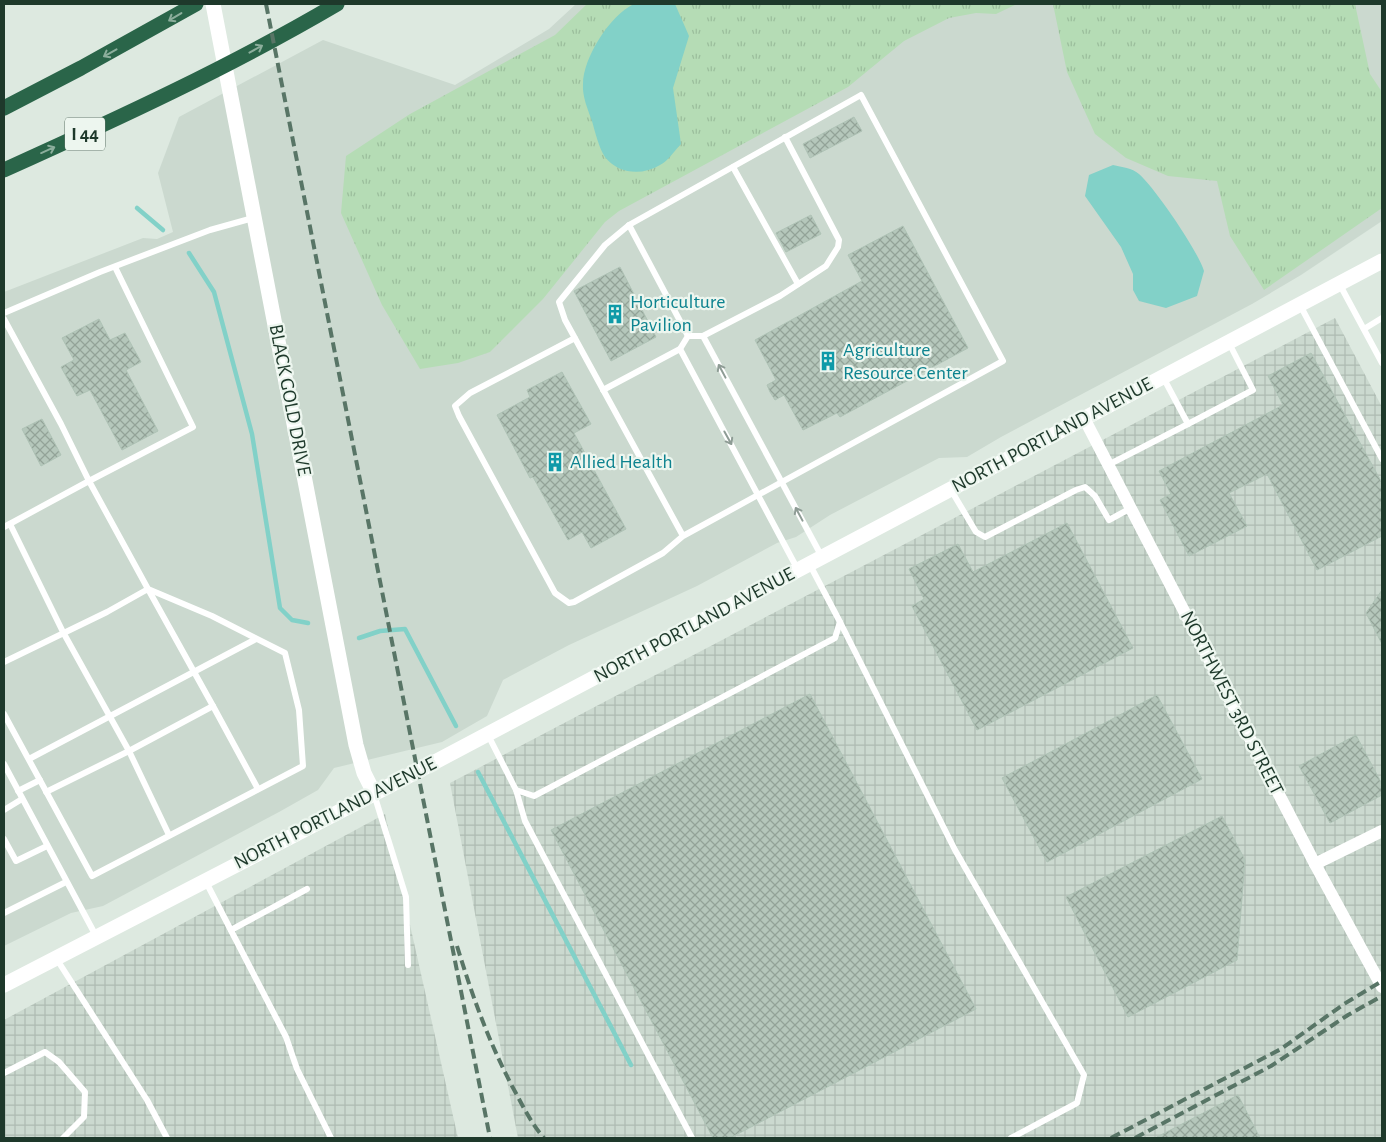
<svg xmlns="http://www.w3.org/2000/svg" width="1386" height="1142" viewBox="0 0 1386 1142" font-family="'Alegreya Sans',sans-serif">
  <defs>
    <pattern id="industrial-grid" width="8" height="8" patternUnits="userSpaceOnUse" patternTransform="scale(1.25)"><rect width="8" height="8" fill="#cbd9cf"/><path d="M0 4h8M4 0v8" fill="none" stroke="#aebbb2"/></pattern>
    <pattern id="grass-tufts" width="24" height="20" patternUnits="userSpaceOnUse" patternTransform="scale(1.25)"><rect width="24" height="20" fill="#b5dcb5"/><path d="M3 7l-1-3M5 7V3M7 7l1-3M15 17l-1-3M17 17v-4M19 17l1-3" fill="none" stroke="#9bbe9c"/></pattern>
    <pattern id="building-cross-hatch" width="8" height="8" patternUnits="userSpaceOnUse" patternTransform="scale(1.25)"><rect width="8" height="8" fill="#b5c7bb"/><path d="M0 0l8 8M0 8l8-8" fill="none" stroke="#93a398"/></pattern>
  </defs>
  <rect width="100%" height="100%" fill="#dde9e0"/>
  <polygon fill="#cbd9cf" points="576,4 1382,4 1382,221 1301,275 1252,304 1001,437 967,457 939,458 830,515 796,537 777,543 697,586 569,645 503,680 487,716 442,742 334,768 318,790 279,812 103,906 71,913 4,946 4,292 143,238 157,239 173,232 158,173 179,117 323,40 455,85 549,29"/>
  <g fill="url(#industrial-grid)">
    <polygon points="1335,318 1382,407 1382,1138 518,1138 450,783"/>
    <polygon points="385,814 458,1138 4,1138 4,1020"/>
  </g>
  <g fill="url(#grass-tufts)">
    <polygon points="587,4 1017,4 996,14 976,13 949,18 904,41 848,87 619,211 605,222 543,299 490,352 458,363 420,369 382,305 341,213 346,156 410,114 555,35"/>
    <polygon points="1053,4 1355,4 1370,74 1382,92 1382,208 1264,290 1230,236 1217,181 1168,176 1126,158 1095,134 1067,72"/>
  </g>
  <g fill="#82d1c8">
    <path d="M634,4h41l14,32 -16,52 8,56c-6,6 -13,17 -21,21 -18,11 -42,9 -55,-8 -6,-9 -10,-25 -13,-36 -4,-11 -10,-25 -9,-37 0,-26 27,-69 51,-80z"/>
    <path d="M1113,165c9,2 19,3 26,9 16,14 59,77 65,97l-7,25 -31,12 -27,-7 -6,-11v-16l-12,-27 -36,-51 4,-21z"/>
  </g>
  <g fill="none" stroke-linecap="round" stroke-linejoin="round">
    <g stroke="#82d1c8" stroke-width="4.5">
      <polyline points="137,208 163,230"/>
      <polyline points="189,253 214,292 252,434 280,608 292,620 308,623"/>
      <polyline points="359,638 380,631 405,629 456,726"/>
      <polyline points="478,772 631,1065"/>
    </g>
  </g>
  <g fill="url(#building-cross-hatch)" stroke="#afc3b6">
    <polygon points="854,117 862,131 810,158 803,144"/>
    <polygon points="811,215 821,234 786,252 776,233"/>
    <polygon points="903,226 968,348 840,417 837,413 803,430 784,395 775,400 770,392 767,385 776,380 755,340 862,281 848,255"/>
    <polygon points="620,267 656,337 611,361 574,291"/>
    <polygon points="99,319 110,340 125,333 141,362 126,370 158,431 122,450 90,390 77,396 61,367 74,360 62,338"/>
    <polygon points="1311,353 1382,483 1382,536 1317,570 1267,474 1229,493 1247,526 1189,556 1160,500 1171,494 1159,471 1283,405 1268,376"/>
    <polygon points="562,372 591,424 574,433 626,529 591,548 582,532 568,540 533,477 530,478 497,415 530,397 527,390"/>
    <polygon points="42,419 61,455 41,466 22,429"/>
    <polygon points="1067,523 1133,648 977,730 912,606 924,599 909,569 958,544 973,572"/>
    <polygon points="1382,590 1382,644 1366,613"/>
    <polygon points="810,694 976,1009 730,1138 713,1138 551,830"/>
    <polygon points="1157,695 1202,779 1047,862 1002,778"/>
    <polygon points="1356,735 1382,784 1382,795 1330,823 1299,766"/>
    <polygon points="1222,816 1245,860 1237,960 1128,1017 1066,897"/>
    <polygon points="1238,1095 1260,1138 1155,1138"/>
  </g>
  <g fill="none" stroke-linecap="round" stroke-linejoin="round">
    <g stroke="#fff" stroke-width="6">
      <polyline points="733,167 798,284"/>
      <polyline points="629,225 688,336"/>
      <polyline points="1340,285 1382,363"/>
      <polyline points="1300,305 1382,459"/>
      <polyline points="4,313 100,272 210,230 253,218"/>
      <polyline points="4,319 61,424 89,481 193,427 115,267"/>
      <polyline points="1364,329 1382,318"/>
      <polyline points="703,336 822,557"/>
      <polyline points="575,338 470,393 455,406 459,416 555,593 569,603 574,602 663,553 683,536 1003,361 861,95 629,225 605,245 559,302 565,320 683,536"/>
      <polyline points="680,349 798,570"/>
      <polyline points="1163,377 1188,424 1253,390 1229,343"/>
      <polyline points="603,390 680,349 688,336 703,336 780,296 826,266 838,247 839,240 785,137"/>
      <polyline points="1108,465 1188,424"/>
      <polyline points="951,490 976,532 985,537 1076,490 1085,487 1095,496 1109,520 1131,508"/>
      <polyline points="10,524 63,632 129,751 169,835"/>
      <polyline points="4,527 89,481 148,589 212,616 285,653 299,710 303,766 92,876 4,714"/>
      <polyline points="840,622 955,850 1084,1075 1077,1103 1011,1138"/>
      <polyline points="4,662 107,612 148,589 213,706 129,751 46,792"/>
      <polyline points="213,706 258,789"/>
      <polyline points="488,735 516,790 534,796 835,638 840,622 810,565"/>
      <polyline points="29,759 256,639"/>
      <polyline points="4,764 96,936"/>
      <polyline points="516,790 525,821 692,1138"/>
      <polyline points="18,791 40,780"/>
      <polyline points="374,794 406,897 408,965"/>
      <polyline points="4,810 22,799"/>
      <polyline points="4,839 16,861 47,846"/>
      <polyline points="206,882 286,1037 297,1069 331,1138"/>
      <polyline points="4,913 66,882"/>
      <polyline points="231,930 307,889"/>
      <polyline points="56,958 147,1100 167,1138"/>
      <polyline points="4,1073 45,1052 59,1062 85,1092 84,1117 63,1138"/>
    </g>
    <g stroke="#fff" stroke-width="12">
      <polyline points="1084,418 1315,864 1382,987"/>
      <polyline points="1315,864 1382,831"/>
    </g>
    <polyline stroke="#fff" stroke-width="15" points="213,4 356,745 364,773 374,793"/>
    <polyline stroke="#fff" stroke-width="15" points="4,985 416,772 1382,261"/>
    <g stroke="#2a6549" stroke-width="15">
      <polyline points="4,108 81,68 196,4"/>
      <path d="M4,170c113,-51 226,-103 333,-166"/>
    </g>
    <g stroke="#587566" stroke-width="4" stroke-dasharray="10 5" stroke-linecap="butt">
      <polyline points="266,4 490,1138"/>
      <path d="M457,946c15,49 31,94 55,140 10,18 18,36 32,52"/>
      <polyline points="1111,1138 1281,1049 1344,1004 1382,981"/>
      <polyline points="1135,1138 1271,1066 1348,1015 1382,996"/>
    </g>
  </g>
  <defs><path id="oneway-shaft" d="M-6 0H5M1.5-3L5.5 0L1.5 3" fill="none" stroke-width="1.6" stroke-linecap="round" stroke-linejoin="round" transform="scale(1.25)"/></defs>
  <g stroke="#8cae9c">
    <use href="#oneway-shaft" transform="translate(175 17) rotate(149)"/>
    <use href="#oneway-shaft" transform="translate(256 49) rotate(-29)"/>
    <use href="#oneway-shaft" transform="translate(110 53) rotate(151)"/>
    <use href="#oneway-shaft" transform="translate(48 150) rotate(-24)"/>
  </g>
  <g stroke="#8e9c95">
    <use href="#oneway-shaft" transform="translate(722 371) rotate(-118)"/>
    <use href="#oneway-shaft" transform="translate(728 438) rotate(61)"/>
    <use href="#oneway-shaft" transform="translate(799 514) rotate(-118)"/>
  </g>
  <defs>
    <symbol id="building-bare" viewBox="-9 -9 18 18"><path d="M-4-6H4V6H1V3H-1V6H-4ZM-2.5-4.3h1.7v1.8h-1.7ZM.8-4.3h1.7v1.8H.8ZM-2.5-1h1.7V.8h-1.7ZM.8-1h1.7V.8H.8Z" fill="#0f9aa8" stroke="#edf6ef" stroke-width="2.5" paint-order="stroke"/></symbol>
  </defs>
  <g fill-rule="evenodd">
    <use href="#building-bare" x="601" y="300" width="28" height="28"/>
    <use href="#building-bare" x="814" y="347" width="28" height="28"/>
    <use href="#building-bare" x="541" y="448" width="28" height="28"/>
  </g>
  <g text-anchor="middle" dominant-baseline="central" stroke-width="4.5" stroke-linejoin="round" paint-order="stroke">
    <rect fill="#edf6ef" stroke="#5c7266" stroke-width="1" x="65" y="117.5" width="40" height="33" rx="4"/>
    <g font-size="19" font-weight="bold" fill="#1e392b">
      <text x="85" y="134">I 44</text>
    </g>
    <g font-size="20" fill="#0d838f" stroke="#edf6ef" text-anchor="start">
      <text x="630" y="302">Horticulture<tspan x="630" dy="23">Pavilion</tspan></text>
      <text x="843" y="350">Agriculture<tspan x="843" dy="23">Resource Center</tspan></text>
      <text x="570" y="462">Allied Health</text>
    </g>
    <g font-size="20" fill="#1e392b" stroke="#edf6ef">
      <text transform="translate(290 400) rotate(79)">BLACK GOLD DRIVE</text>
      <text transform="translate(1052 435) rotate(-28)">NORTH PORTLAND AVENUE</text>
      <text transform="translate(694 625) rotate(-28)">NORTH PORTLAND AVENUE</text>
      <text transform="translate(1232 703) rotate(63)">NORTHWEST 3RD STREET</text>
      <text transform="translate(335 813) rotate(-27)">NORTH PORTLAND AVENUE</text>
    </g>
  </g>
  <rect width="1386" height="1142" fill="none" stroke="#1e392b" stroke-width="10"/>
</svg>
